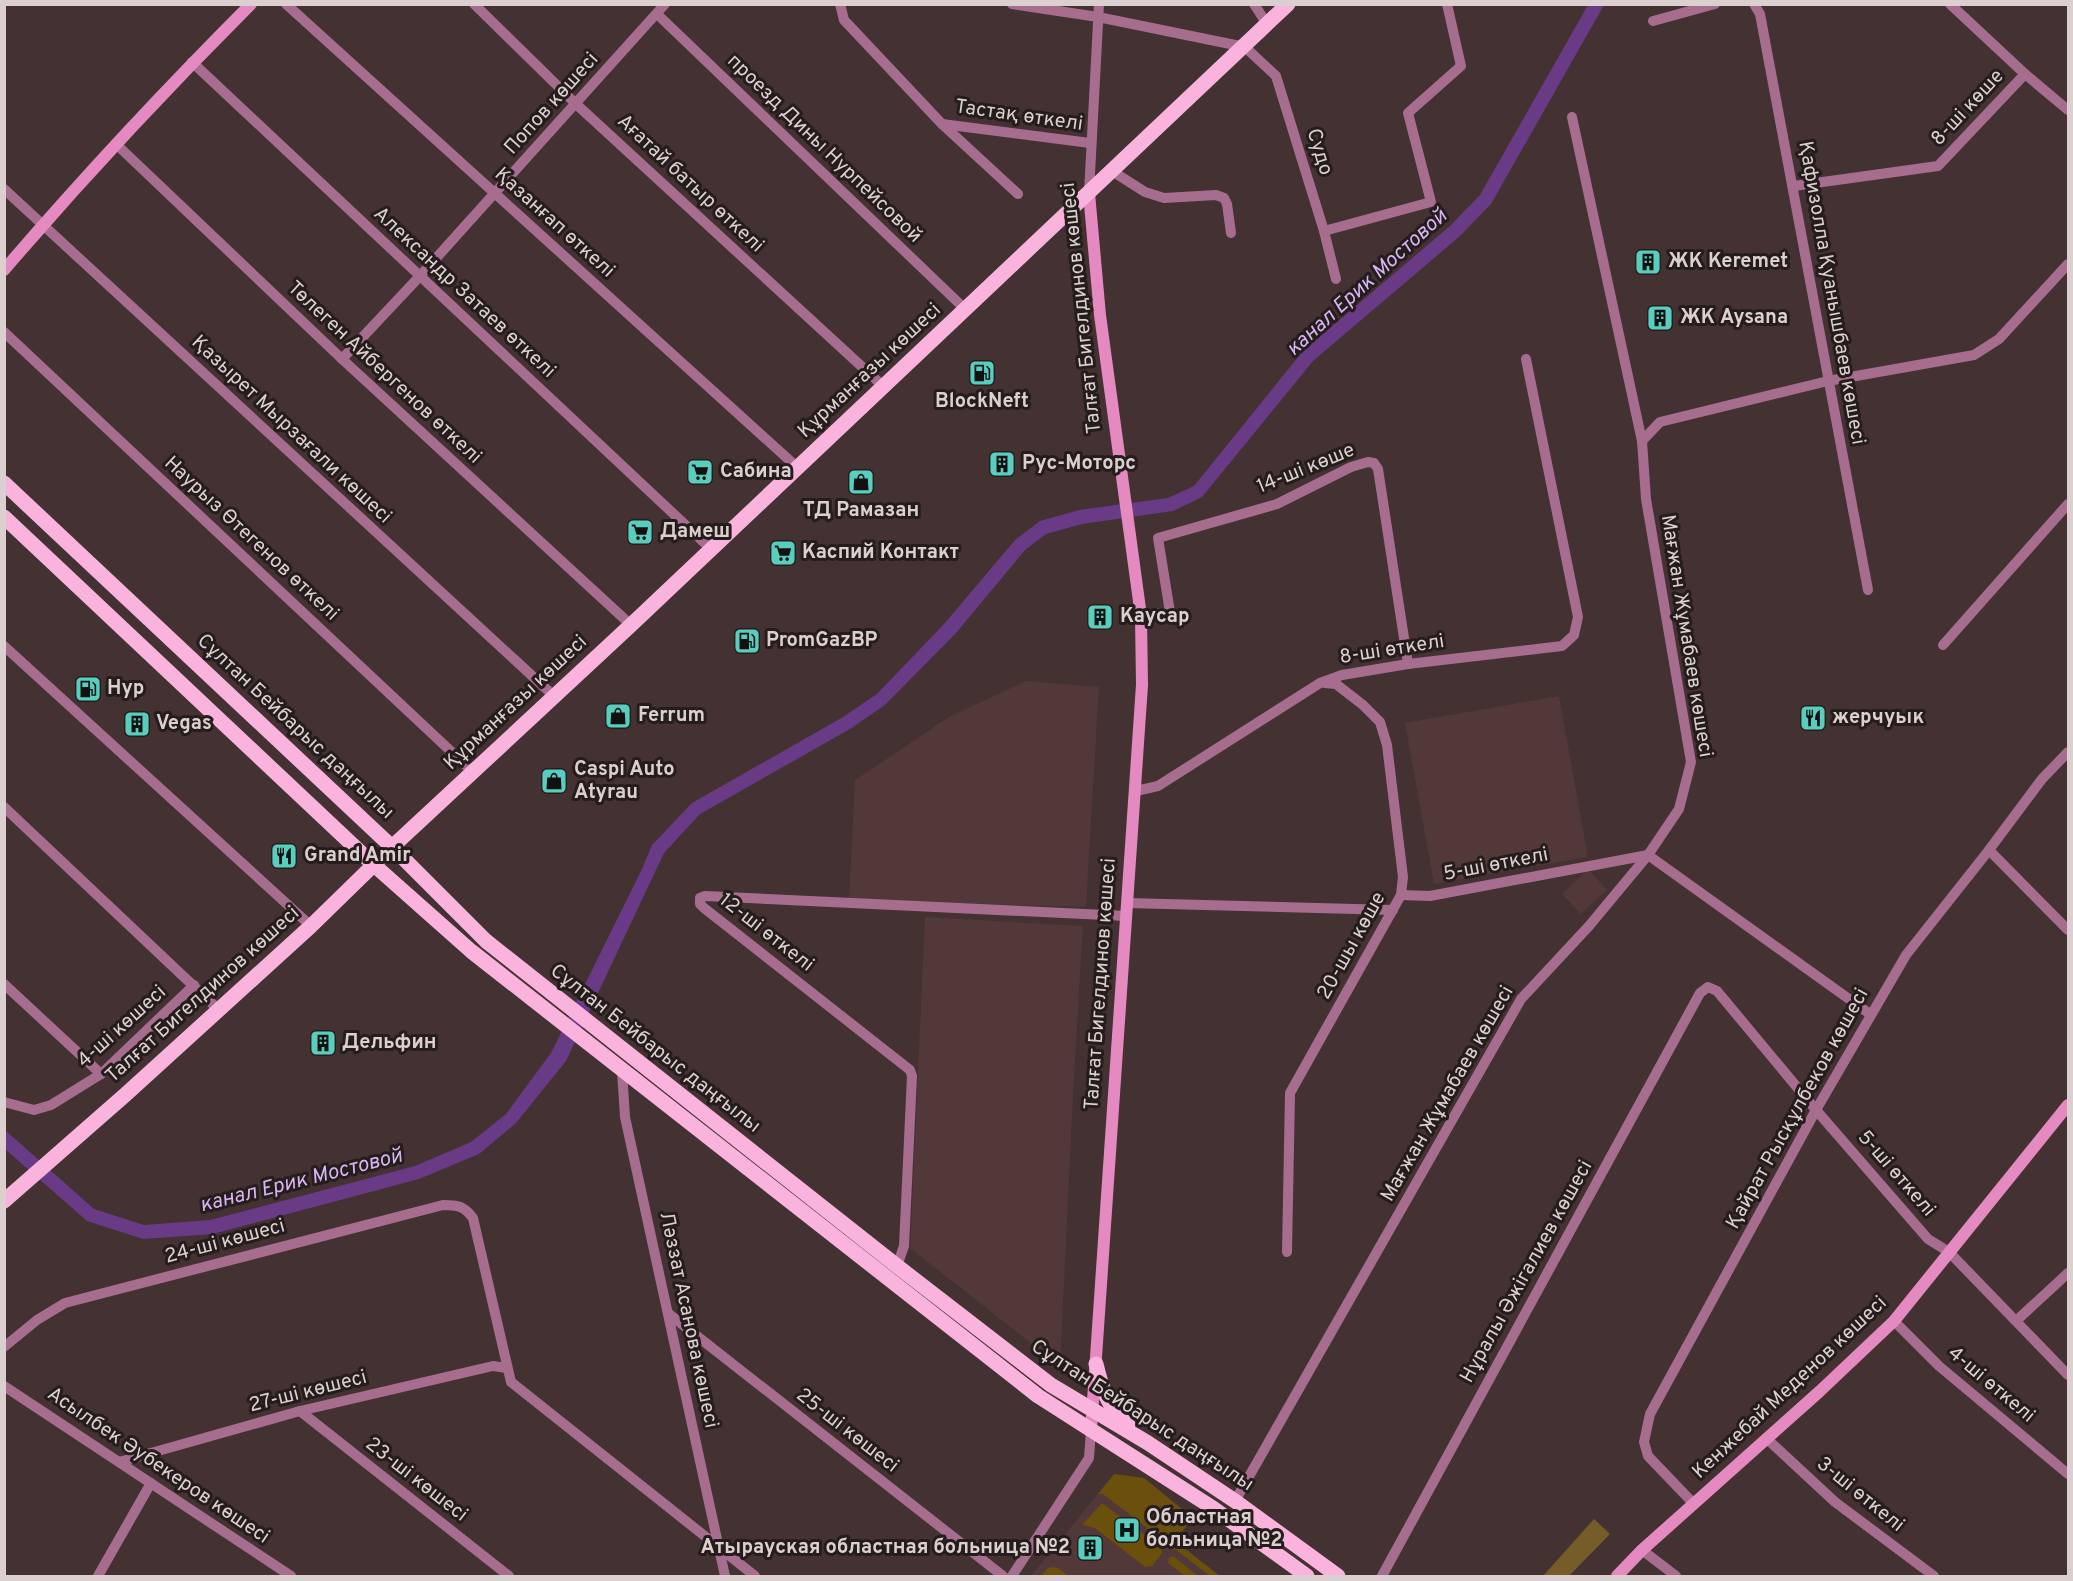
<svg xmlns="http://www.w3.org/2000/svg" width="2073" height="1581" viewBox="0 0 2073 1581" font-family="Overpass,sans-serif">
  <rect width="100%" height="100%" fill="#443132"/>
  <g fill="#523839">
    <polygon points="1026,681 1099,687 1086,907 849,900 855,780 949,717"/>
    <polygon points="1559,696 1588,857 1434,884 1405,723"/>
    <polygon points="1588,869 1607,890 1581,914 1562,894"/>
    <polygon points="925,917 1083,926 1074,1076 1060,1366 910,1248"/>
    <polygon points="1114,1474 1144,1478 1193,1518 1175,1541 1220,1576 1031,1576"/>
  </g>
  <g fill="#6b4f0c">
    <polygon points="1114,1474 1144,1478 1193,1518 1175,1541 1220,1576 1210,1576 1103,1494 1098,1494"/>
    <polygon points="1102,1503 1161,1547 1162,1553 1152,1566 1145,1567 1095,1528 1082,1525"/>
    <polygon points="1173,1556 1198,1576 1185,1576 1168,1563 1169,1558"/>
    <polygon points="1053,1567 1058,1568 1068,1576 1041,1576 1048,1568"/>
  </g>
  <polygon fill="#755c28" points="1594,1519 1610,1534 1569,1576 1543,1576"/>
  <polygon fill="#693b87" points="1588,5 1604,5 1491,204 1460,236 1313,361 1202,497 1173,511 1082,524 1046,534 1025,550 956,633 885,705 850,729 700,814 664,853 566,1061 516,1123 479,1154 419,1179 213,1234 143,1239 87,1221 5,1149 5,1130 94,1209 144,1225 210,1220 415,1166 471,1142 506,1114 551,1053 642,869 652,845 692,803 843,717 877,694 945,623 1015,540 1040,521 1079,510 1168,498 1194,486 1303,351 1450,226 1480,195"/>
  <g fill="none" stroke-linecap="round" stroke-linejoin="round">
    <g stroke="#a66d8f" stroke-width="10">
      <polyline points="286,4 798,468"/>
      <polyline points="474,4 576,104 884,387"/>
      <polyline points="840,4 844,20 942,124 1018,194"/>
      <polyline points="1012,4 1098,17 1245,47 1276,76 1324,231 1336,279"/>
      <polyline points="1254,4 1267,24"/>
      <polyline points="1754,4 1760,14 1868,590"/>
      <polyline points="1950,4 2025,74 2068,110"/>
      <polyline points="657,14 966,310"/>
      <polyline points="1653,21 1715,4"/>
      <polyline points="192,62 711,549"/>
      <polyline points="942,124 1090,143"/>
      <polyline points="116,144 342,359 631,625"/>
      <polyline points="1112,171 1145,192 1164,198 1216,195 1224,198 1227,204 1231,233"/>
      <polyline points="1794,186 1938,166 2025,74"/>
      <polyline points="4,189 554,696"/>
      <polyline points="1089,193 1099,4"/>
      <polyline points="1324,231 1431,202 1408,113 1461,66 1447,4"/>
      <polyline points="4,332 473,772"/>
      <polyline points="342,359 420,276 665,4"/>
      <polyline points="1642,441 1660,422 1828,381 1974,355 1999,339 2068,264"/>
      <polyline points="1141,616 1170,612 1158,538 1277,504 1351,467 1368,462 1374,463 1378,469 1408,664"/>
      <polyline points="1943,645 2068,504"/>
      <polyline points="4,646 311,926"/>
      <polyline points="1136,791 1158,786 1320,683 1342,675 1408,664 1562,646 1574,635 1578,617 1526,359"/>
      <polyline points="4,807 219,1010"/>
      <polyline points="1989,850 2068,930"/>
      <polyline points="1401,895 1430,896 1648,855 1870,1014"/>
      <polyline points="1127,903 1393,910"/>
      <polyline points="4,984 101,1074"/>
      <polyline points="622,1071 625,1117 725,1576"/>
      <polyline points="4,1102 34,1110 51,1105 101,1074 194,985"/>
      <polyline points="1287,1252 1290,1093 1401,895 1403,877 1387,745 1380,722 1363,705 1336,684 1325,683"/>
      <polyline points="897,1266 904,1246 912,1076 910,1070 704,908 700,904 700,898 705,896 1126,916"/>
      <polyline points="669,1314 1003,1576"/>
      <polyline points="2017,1320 2068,1273"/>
      <polyline points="1894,1321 1939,1366 2068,1474"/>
      <path d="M4,1347l33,-27 28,-17 378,-98c15,0 21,1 30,13l38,164 244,194"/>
      <polyline points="4,1386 291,1576"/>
      <polyline points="300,1411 509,1576"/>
      <polyline points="1766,1438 1835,1502 1934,1576"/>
      <polyline points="119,1462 300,1411 493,1366 507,1368"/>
      <polyline points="1235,1501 1521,999 1589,926 1648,855 1679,809 1691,762 1646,499 1642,441 1572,117"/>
      <polyline points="1694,1504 1648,1456 1644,1442 1650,1414 1816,1110 1906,955 1989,850 2042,779 2068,752"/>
      <polyline points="1642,1550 1676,1576"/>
      <polyline points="98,1576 151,1483"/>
      <polyline points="1012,1576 1089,1458 1091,1430"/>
      <polyline points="1382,1576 1700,993 1708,987 1717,991 1816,1110 1928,1239 1949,1252 2068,1375"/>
    </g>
    <g stroke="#e48ac1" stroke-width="12">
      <polyline points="1089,193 1100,315 1141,616 1142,685 1091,1430"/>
      <path d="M4,270c79,-92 161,-180 247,-266"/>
      <polyline points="1617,1576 1642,1550 1820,1391 1894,1321 2068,1105"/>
    </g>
    <g stroke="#f9b3dc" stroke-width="15">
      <polyline points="4,483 392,847 486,941 897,1266 1051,1385 1148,1443 1235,1501 1338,1576"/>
      <polyline points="4,517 374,865 471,951 1038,1396 1213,1508 1307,1576"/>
      <polyline points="4,1201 125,1095 311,926 392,847 631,625 1288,4"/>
      <path d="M1096,1364c6,25 12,44 32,61"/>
    </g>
  </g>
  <defs>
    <symbol id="building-square" viewBox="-11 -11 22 22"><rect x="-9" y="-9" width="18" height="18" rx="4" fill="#58cebf" stroke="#251c1c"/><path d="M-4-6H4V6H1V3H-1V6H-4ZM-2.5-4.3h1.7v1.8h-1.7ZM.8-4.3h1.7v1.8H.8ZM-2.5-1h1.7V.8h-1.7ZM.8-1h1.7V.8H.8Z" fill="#111"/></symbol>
    <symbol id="fuel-square" viewBox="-11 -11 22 22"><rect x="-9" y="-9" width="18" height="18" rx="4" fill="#58cebf" stroke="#251c1c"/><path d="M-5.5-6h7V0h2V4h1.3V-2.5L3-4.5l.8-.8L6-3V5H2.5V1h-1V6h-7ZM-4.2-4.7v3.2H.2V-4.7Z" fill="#111"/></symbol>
    <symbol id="supermarket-square" viewBox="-11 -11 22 22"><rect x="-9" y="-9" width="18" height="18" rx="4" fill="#58cebf" stroke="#251c1c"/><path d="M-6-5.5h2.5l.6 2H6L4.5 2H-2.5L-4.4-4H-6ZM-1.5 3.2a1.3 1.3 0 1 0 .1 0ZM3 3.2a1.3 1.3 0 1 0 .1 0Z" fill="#111"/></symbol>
    <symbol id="shop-square" viewBox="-11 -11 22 22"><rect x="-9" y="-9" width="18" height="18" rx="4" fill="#58cebf" stroke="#251c1c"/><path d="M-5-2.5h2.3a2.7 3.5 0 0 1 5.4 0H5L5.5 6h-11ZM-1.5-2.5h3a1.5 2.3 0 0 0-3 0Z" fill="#111"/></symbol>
    <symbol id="restaurant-square" viewBox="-11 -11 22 22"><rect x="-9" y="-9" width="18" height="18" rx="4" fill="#58cebf" stroke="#251c1c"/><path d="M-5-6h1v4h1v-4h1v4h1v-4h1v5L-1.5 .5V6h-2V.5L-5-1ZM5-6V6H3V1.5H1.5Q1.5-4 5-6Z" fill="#111"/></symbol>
    <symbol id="hospital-square" viewBox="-11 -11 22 22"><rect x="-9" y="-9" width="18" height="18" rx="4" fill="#58cebf" stroke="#251c1c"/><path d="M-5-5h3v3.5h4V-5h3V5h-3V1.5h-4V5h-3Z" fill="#111"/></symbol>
  </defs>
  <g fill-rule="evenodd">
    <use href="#building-square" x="1633" y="247" width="30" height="30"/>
    <use href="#building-square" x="1645" y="303" width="30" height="30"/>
    <use href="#fuel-square" x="967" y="358" width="30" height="30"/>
    <use href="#building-square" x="987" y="449" width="30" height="30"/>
    <use href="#supermarket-square" x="685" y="457" width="30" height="30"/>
    <use href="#shop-square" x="846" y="467" width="30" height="30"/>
    <use href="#supermarket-square" x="625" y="517" width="30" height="30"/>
    <use href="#supermarket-square" x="768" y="538" width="30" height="30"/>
    <use href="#building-square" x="1085" y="602" width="30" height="30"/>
    <use href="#fuel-square" x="732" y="626" width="30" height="30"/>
    <use href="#fuel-square" x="73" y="674" width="30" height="30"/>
    <use href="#shop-square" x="603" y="701" width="30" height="30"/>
    <use href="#restaurant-square" x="1798" y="703" width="30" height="30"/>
    <use href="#building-square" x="122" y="709" width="30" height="30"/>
    <use href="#shop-square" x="539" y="766" width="30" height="30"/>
    <use href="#restaurant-square" x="269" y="841" width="30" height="30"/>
    <use href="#building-square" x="308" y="1028" width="30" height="30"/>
    <use href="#hospital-square" x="1112" y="1515" width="30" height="30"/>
    <use href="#building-square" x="1075" y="1533" width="30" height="30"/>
  </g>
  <g text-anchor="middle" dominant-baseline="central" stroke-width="6" stroke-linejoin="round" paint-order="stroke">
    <g font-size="20" fill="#dbcfcf" stroke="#251c1c">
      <text transform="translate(552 104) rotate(-48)">Попов көшесі</text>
      <text transform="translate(1968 108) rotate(-47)">8-шi көше</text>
      <text transform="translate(1019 116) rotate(8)">Тастақ өткелі</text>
      <text transform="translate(824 149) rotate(44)">проезд Дины Нурпейсовой</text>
      <text transform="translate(1319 152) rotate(73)">Судо</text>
      <text transform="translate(690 184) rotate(43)">Ағатай батыр өткелі</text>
      <text transform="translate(554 223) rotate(42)">Қазанғап өткелі</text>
      <text transform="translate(464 293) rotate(43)">Александр Затаев өткелі</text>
      <text transform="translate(1831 293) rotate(80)">Қафизолла Қуанышбаев көшесi</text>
      <text transform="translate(1082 308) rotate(-96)">Талғат Бигелдинов көшесі</text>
      <text transform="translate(870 371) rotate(-43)">Құрманғазы көшесі</text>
      <text transform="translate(384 373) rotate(43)">Төлеген Айбергенов өткелі</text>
      <text transform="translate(291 430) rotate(43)">Қазырет Мырзағали көшесі</text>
      <text transform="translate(1306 469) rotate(-22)">14-ші көше</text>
      <text transform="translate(251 539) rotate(43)">Наурыз Өтегенов өткелі</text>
      <text transform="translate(1686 636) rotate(81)">Мағжан Жұмабаев көшесі</text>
      <text transform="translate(1392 650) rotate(-9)">8-ші өткелі</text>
      <text transform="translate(516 703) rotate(-43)">Құрманғазы көшесі</text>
      <text transform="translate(295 727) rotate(43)">Сұлтан Бейбарыс даңғылы</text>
      <text transform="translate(1496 865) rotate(-11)">5-ші өткелі</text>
      <text transform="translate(766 933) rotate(38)">12-ші өткелі</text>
      <text transform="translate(1352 946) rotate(-61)">20-шы көше</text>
      <text transform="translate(1101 984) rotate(-86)">Талғат Бигелдинов көшесі</text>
      <text transform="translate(203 995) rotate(-42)">Талғат Бигелдинов көшесі</text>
      <text transform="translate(122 1027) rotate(-42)">4-ші көшесі</text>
      <text transform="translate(655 1049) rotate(38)">Сұлтан Бейбарыс даңғылы</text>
      <text transform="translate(1448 1094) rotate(-60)">Мағжан Жұмабаев көшесі</text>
      <text transform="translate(1798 1109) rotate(-61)">Қайрат Рысқұлбеков көшесі</text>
      <text transform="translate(1896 1174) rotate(49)">5-ші өткелі</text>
      <text transform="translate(225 1242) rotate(-15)">24-ші көшесі</text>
      <text transform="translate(1527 1272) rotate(-61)">Нұралы Әжiгалиев көшесi</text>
      <text transform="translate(688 1320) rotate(78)">Ләззат Асанова көшесі</text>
      <text transform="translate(1991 1385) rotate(40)">4-ші өткелі</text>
      <text transform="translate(1790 1388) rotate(-43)">Кенжебай Меденов көшесі</text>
      <text transform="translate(308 1392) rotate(-14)">27-ші көшесі</text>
      <text transform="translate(1142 1416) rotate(33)">Сұлтан Бейбарыс даңғылы</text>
      <text transform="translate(847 1431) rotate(38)">25-ші көшесі</text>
      <text transform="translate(158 1466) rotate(34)">Асылбек Әубекеров көшесі</text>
      <text transform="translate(416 1480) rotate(38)">23-ші көшесі</text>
      <text transform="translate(1860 1495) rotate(39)">3-ші өткелі</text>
    </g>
    <g font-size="20" font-weight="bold" fill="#dbcfcf" stroke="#251c1c" text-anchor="start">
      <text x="1668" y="262">ЖК Keremet</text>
      <text x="1680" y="318">ЖК Aysana</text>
      <text x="982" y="402" text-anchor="middle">BlockNeft</text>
      <text x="1022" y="464">Рус-Моторс</text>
      <text x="720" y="472">Сабина</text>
      <text x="861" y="511" text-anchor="middle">ТД Рамазан</text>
      <text x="660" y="532">Дамеш</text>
      <text x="802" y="553">Каспий Контакт</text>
      <text x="1120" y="617">Каусар</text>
      <text x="766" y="641">PromGazBP</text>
      <text x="107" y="689">Нур</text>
      <text x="638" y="716">Ferrum</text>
      <text x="1832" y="718">жерчуык</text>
      <text x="156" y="724">Vegas</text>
      <text x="574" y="770">Caspi Auto<tspan x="574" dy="23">Atyrau</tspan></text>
      <text x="304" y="856">Grand Amir</text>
      <text x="342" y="1043">Дельфин</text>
      <text x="1146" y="1518">Областная<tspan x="1146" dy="23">больница №2</tspan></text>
      <text x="1070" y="1548" text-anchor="end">Атырауская областная больница №2</text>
    </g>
    <g font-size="21" font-style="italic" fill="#d7b4f3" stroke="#251c1c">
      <text transform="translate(1367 283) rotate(-42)">канал Ерик Мостовой</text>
      <text transform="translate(301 1181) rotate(-14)">канал Ерик Мостовой</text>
    </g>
  </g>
  <rect width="2073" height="1581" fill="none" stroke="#dbcfcf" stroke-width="12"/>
</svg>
